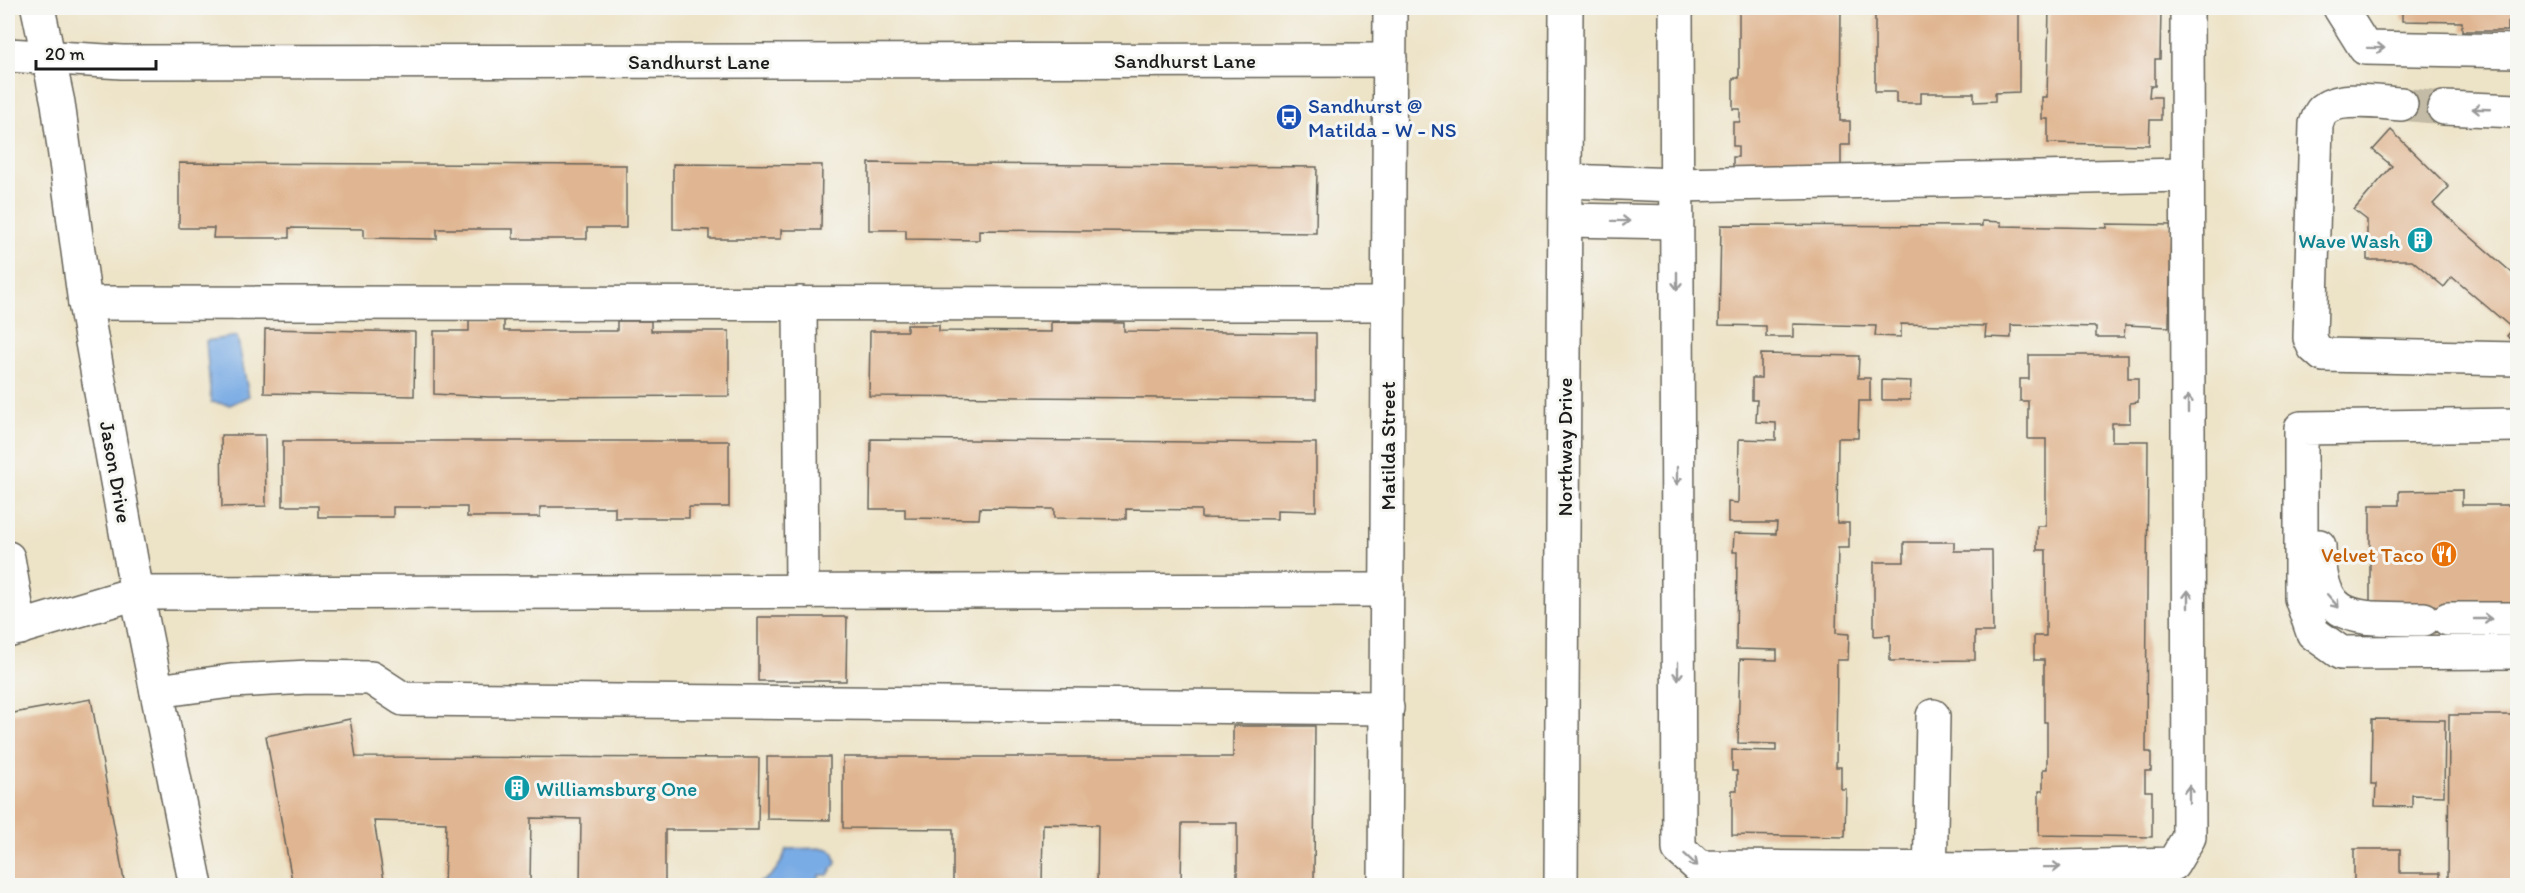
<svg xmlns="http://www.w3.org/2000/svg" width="2525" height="893" viewBox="0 0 2525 893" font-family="Itim,sans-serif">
  <rect width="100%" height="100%" fill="#f6f6f2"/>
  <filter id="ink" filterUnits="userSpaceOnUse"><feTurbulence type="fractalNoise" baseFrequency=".0167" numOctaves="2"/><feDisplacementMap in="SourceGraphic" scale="12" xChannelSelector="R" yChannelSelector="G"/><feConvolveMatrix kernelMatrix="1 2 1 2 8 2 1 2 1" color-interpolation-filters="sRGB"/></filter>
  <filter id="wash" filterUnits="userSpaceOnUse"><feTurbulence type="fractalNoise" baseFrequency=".008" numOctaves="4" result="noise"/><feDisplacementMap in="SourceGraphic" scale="24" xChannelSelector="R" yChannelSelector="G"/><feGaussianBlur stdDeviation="1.35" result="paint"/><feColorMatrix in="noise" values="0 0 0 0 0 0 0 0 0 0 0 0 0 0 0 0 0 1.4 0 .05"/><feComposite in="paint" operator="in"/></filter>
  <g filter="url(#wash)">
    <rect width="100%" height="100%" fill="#ede3c7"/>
    <g fill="#79abe4" stroke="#4a6480" stroke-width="1.5">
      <polygon points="237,336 249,396 230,405 211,402 206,341"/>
      <path d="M825,848c9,2 10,6 11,15l-8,12h-9v10h-85c5,-1 13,0 19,-1 17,-2 29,-19 33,-35z"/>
    </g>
    <g id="blocks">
      <g fill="#e0b692">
        <polygon points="1739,8 1841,8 1840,121 1850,121 1850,145 1841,145 1841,167 1733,167 1733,157 1738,157 1738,146 1733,146 1733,122 1740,122 1740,109 1733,109 1733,78 1739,78"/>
        <polygon points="1875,8 2019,8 2019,92 1995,93 1995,101 1974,102 1974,93 1921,93 1921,103 1896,103 1896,92 1875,92"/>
        <polygon points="2049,8 2161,8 2160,59 2155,59 2155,86 2150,86 2149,97 2161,97 2161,120 2150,120 2149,145 2048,143 2048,119 2042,119 2042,97 2047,97"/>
        <polygon points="2402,8 2518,8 2518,23 2508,22 2508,31 2462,31 2462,22 2402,21"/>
        <polygon points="2391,130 2449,187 2433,204 2518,278 2516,343 2507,336 2513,329 2452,277 2444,287 2412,260 2367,260 2367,220 2354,210 2392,166 2373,150"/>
        <polygon points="179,163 626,165 626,228 587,228 587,239 513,239 513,229 437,229 437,239 364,238 364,229 289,228 289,238 213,238 214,228 179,228"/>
        <polygon points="869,163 1317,167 1316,233 979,230 979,240 906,239 906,230 869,230"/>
        <polygon points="673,164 822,165 821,230 781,230 781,239 709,239 709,230 673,229"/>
        <polygon points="1982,221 2001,222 2001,226 2107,228 2107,224 2171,225 2169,327 2125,325 2124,337 2096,337 2096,327 2011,325 2011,338 1985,337 1986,326 1901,324 1901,337 1875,336 1876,326 1793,324 1793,337 1766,337 1766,326 1719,325 1721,225 1982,226"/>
        <polygon points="469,320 504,320 504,331 617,331 617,321 651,321 651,331 729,331 729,396 489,397 434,394 434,331 469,331"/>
        <polygon points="1051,322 1124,323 1124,331 1316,333 1316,399 869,396 870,331 907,331 907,325 939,325 939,331 1051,332"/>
        <polygon points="265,329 415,332 414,396 264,393"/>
        <polygon points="1761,354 1859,356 1858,378 1870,378 1870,401 1859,401 1858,438 1838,438 1837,523 1849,523 1849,548 1838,548 1836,633 1849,634 1848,660 1837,660 1836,767 1841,767 1841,789 1846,789 1845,837 1732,835 1732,790 1737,790 1737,771 1732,771 1732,750 1776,751 1776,744 1738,743 1740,659 1777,660 1777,650 1736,649 1737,552 1733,552 1734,533 1776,534 1777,523 1728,523 1728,502 1738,503 1739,439 1776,440 1776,423 1756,422 1757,400 1752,400 1752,378 1761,378"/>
        <polygon points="2029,355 2128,355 2128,378 2138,378 2138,402 2130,403 2130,423 2112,423 2112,441 2148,441 2146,752 2151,752 2151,771 2145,771 2145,791 2152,791 2152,837 2039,835 2039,791 2043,791 2043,769 2047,769 2047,722 2044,722 2044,660 2034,660 2034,636 2046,636 2046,550 2037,550 2037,526 2046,526 2046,439 2028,439 2028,401 2020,401 2020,379 2029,379"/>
        <polygon points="1882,380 1911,381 1910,400 1882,400"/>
        <polygon points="221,435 265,435 266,506 222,507"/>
        <polygon points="871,439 1316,443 1316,511 1277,510 1277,519 1201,518 1201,510 1126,509 1126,519 1054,518 1054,509 980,508 979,519 905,518 905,509 870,509"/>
        <polygon points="283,441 729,441 729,507 689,507 689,518 615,518 615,507 540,507 540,517 467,517 467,507 393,507 393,517 318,517 318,506 283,506"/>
        <polygon points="2462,490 2462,505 2518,505 2518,603 2448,632 2424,632 2370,604 2370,505 2399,505 2399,491"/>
        <polygon points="1904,542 1954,542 1954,551 1992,551 1993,632 1975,632 1975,660 1890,661 1890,635 1874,636 1874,562 1904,562"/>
        <polygon points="758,617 847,617 846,681 758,681"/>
        <polygon points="91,699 125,886 8,886 8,714"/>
        <polygon points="2449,715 2518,715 2518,886 2448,886"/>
        <polygon points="350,719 356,757 759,758 758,830 665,830 665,886 580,886 581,819 531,818 530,886 444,886 446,823 374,821 385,886 293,886 266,736"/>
        <polygon points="2372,719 2445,720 2444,796 2412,795 2412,807 2375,806 2376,784 2371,784"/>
        <polygon points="1233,726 1315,726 1314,886 1237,886 1237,823 1182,823 1181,886 1097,886 1098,825 1043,824 1042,886 953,886 953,829 843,828 843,757 1233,757"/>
        <polygon points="767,757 830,757 830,820 767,819"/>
        <polygon points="2354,849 2400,849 2400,873 2440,873 2440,886 2354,886"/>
      </g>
    </g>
  </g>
  <g filter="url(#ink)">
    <use href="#blocks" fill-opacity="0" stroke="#656258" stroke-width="1.5"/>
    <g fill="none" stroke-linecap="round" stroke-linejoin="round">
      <polyline stroke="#c3bba5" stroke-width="33" stroke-dasharray="33 16" stroke-linecap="butt" points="2401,104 2444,108"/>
      <defs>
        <g id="minor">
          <polyline points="38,8 58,103 85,303 137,593 196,886"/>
          <polyline points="1676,8 1679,849 1699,867 1983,869 2173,864 2189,837 2187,8"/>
          <polyline points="2340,8 2365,48 2518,51"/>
          <polyline points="8,55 122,62 1390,60"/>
          <path d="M2401,104c-21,-1 -63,-9 -79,7 -3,3 -4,9 -6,13l-6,214 4,9 9,8 195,4"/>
          <polyline points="2444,108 2518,111"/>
          <polyline points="1566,181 1676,185 2187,175"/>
          <polyline points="1566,220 1676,222"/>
          <polyline points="85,303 1387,304"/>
          <polyline points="800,303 802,591"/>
          <polyline points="2518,425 2301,428 2301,598 2313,633 2341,653 2518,652"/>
          <path d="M2319,546c0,82 39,71 105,73"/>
          <polyline points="8,558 20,628"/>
          <polyline points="2448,619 2518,619"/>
          <polyline points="8,631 137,593 1387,590"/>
          <polyline points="157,691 231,681 309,677 371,678 403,699 1387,708"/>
          <polyline points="1385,886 1390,8"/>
          <polyline points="1561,886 1566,8"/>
          <polyline points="1930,886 1933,716"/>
        </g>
      </defs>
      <use href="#minor" stroke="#656258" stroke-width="36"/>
      <use href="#minor" stroke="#fff" stroke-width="33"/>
    </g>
    <defs><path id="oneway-shaft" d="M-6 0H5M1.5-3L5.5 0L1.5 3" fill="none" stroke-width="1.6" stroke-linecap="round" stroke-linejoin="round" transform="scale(1.5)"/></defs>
    <g stroke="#999">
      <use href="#oneway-shaft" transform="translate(2376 48) rotate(1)"/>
      <use href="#oneway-shaft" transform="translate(2481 109) rotate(-178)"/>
      <use href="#oneway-shaft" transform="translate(1621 221) rotate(1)"/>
      <use href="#oneway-shaft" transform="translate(1677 281) rotate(90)"/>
      <use href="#oneway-shaft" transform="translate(2188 404) rotate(-90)"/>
      <use href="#oneway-shaft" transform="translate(1677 476) rotate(90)"/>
      <use href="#oneway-shaft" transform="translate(2188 599) rotate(-90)"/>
      <use href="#oneway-shaft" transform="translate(2333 601) rotate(49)"/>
      <use href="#oneway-shaft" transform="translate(2483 619)"/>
      <use href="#oneway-shaft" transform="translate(1678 671) rotate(90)"/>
      <use href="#oneway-shaft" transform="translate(2189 794) rotate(-90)"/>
      <use href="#oneway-shaft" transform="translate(1691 860) rotate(42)"/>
      <use href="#oneway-shaft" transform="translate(2052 867) rotate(-1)"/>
    </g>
  </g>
  <defs>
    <symbol id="bus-disc" viewBox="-11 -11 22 22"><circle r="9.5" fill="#1a4fb4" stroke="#f6f6f2"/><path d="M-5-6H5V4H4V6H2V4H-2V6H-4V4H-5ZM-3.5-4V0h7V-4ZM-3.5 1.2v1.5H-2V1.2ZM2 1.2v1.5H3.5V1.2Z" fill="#fff"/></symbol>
    <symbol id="building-disc" viewBox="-11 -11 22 22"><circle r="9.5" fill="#0f9aa8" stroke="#f6f6f2"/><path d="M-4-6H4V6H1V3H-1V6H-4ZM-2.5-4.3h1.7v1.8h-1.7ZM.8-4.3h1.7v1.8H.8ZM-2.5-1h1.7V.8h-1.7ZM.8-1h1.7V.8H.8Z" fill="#fff"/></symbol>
    <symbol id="restaurant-disc" viewBox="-11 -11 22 22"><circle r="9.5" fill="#e8710a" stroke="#f6f6f2"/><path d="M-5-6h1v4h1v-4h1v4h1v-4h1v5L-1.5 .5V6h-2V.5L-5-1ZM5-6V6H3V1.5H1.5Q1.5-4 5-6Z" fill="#fff"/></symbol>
  </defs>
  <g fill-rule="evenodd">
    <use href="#bus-disc" x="1274" y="102" width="30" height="30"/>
    <use href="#building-disc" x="2405" y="225" width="30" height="30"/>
    <use href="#restaurant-disc" x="2429" y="539" width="30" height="30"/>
    <use href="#building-disc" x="502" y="773" width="30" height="30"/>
  </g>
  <g text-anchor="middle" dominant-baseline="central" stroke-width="6" stroke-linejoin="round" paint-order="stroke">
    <g font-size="21" fill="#1c1c1c" stroke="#f6f6f2">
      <text x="1185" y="60">Sandhurst Lane</text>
      <text x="699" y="61">Sandhurst Lane</text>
      <text transform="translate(1387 446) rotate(-90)">Matilda Street</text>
      <text transform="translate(1564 447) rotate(-90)">Northway Drive</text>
      <text transform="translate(116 472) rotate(80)">Jason Drive</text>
    </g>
    <g font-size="21" fill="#164399" stroke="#f6f6f2" text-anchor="start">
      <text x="1308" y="105">Sandhurst @<tspan x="1308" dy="24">Matilda - W - NS</tspan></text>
    </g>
    <g font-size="21" fill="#0d838f" stroke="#f6f6f2" text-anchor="end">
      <text x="2400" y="240">Wave Wash</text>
      <text x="536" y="788" text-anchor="start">Williamsburg One</text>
    </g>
    <g font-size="21" fill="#c56008" stroke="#f6f6f2" text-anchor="end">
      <text x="2424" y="554">Velvet Taco</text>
    </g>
  </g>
  <rect width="2525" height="893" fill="none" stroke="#f6f6f2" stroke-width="30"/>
  <path d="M36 60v9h120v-9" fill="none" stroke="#1c1c1c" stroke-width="3"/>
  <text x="45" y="60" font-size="18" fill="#1c1c1c" stroke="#f6f6f2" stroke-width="4.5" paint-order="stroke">20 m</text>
</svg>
